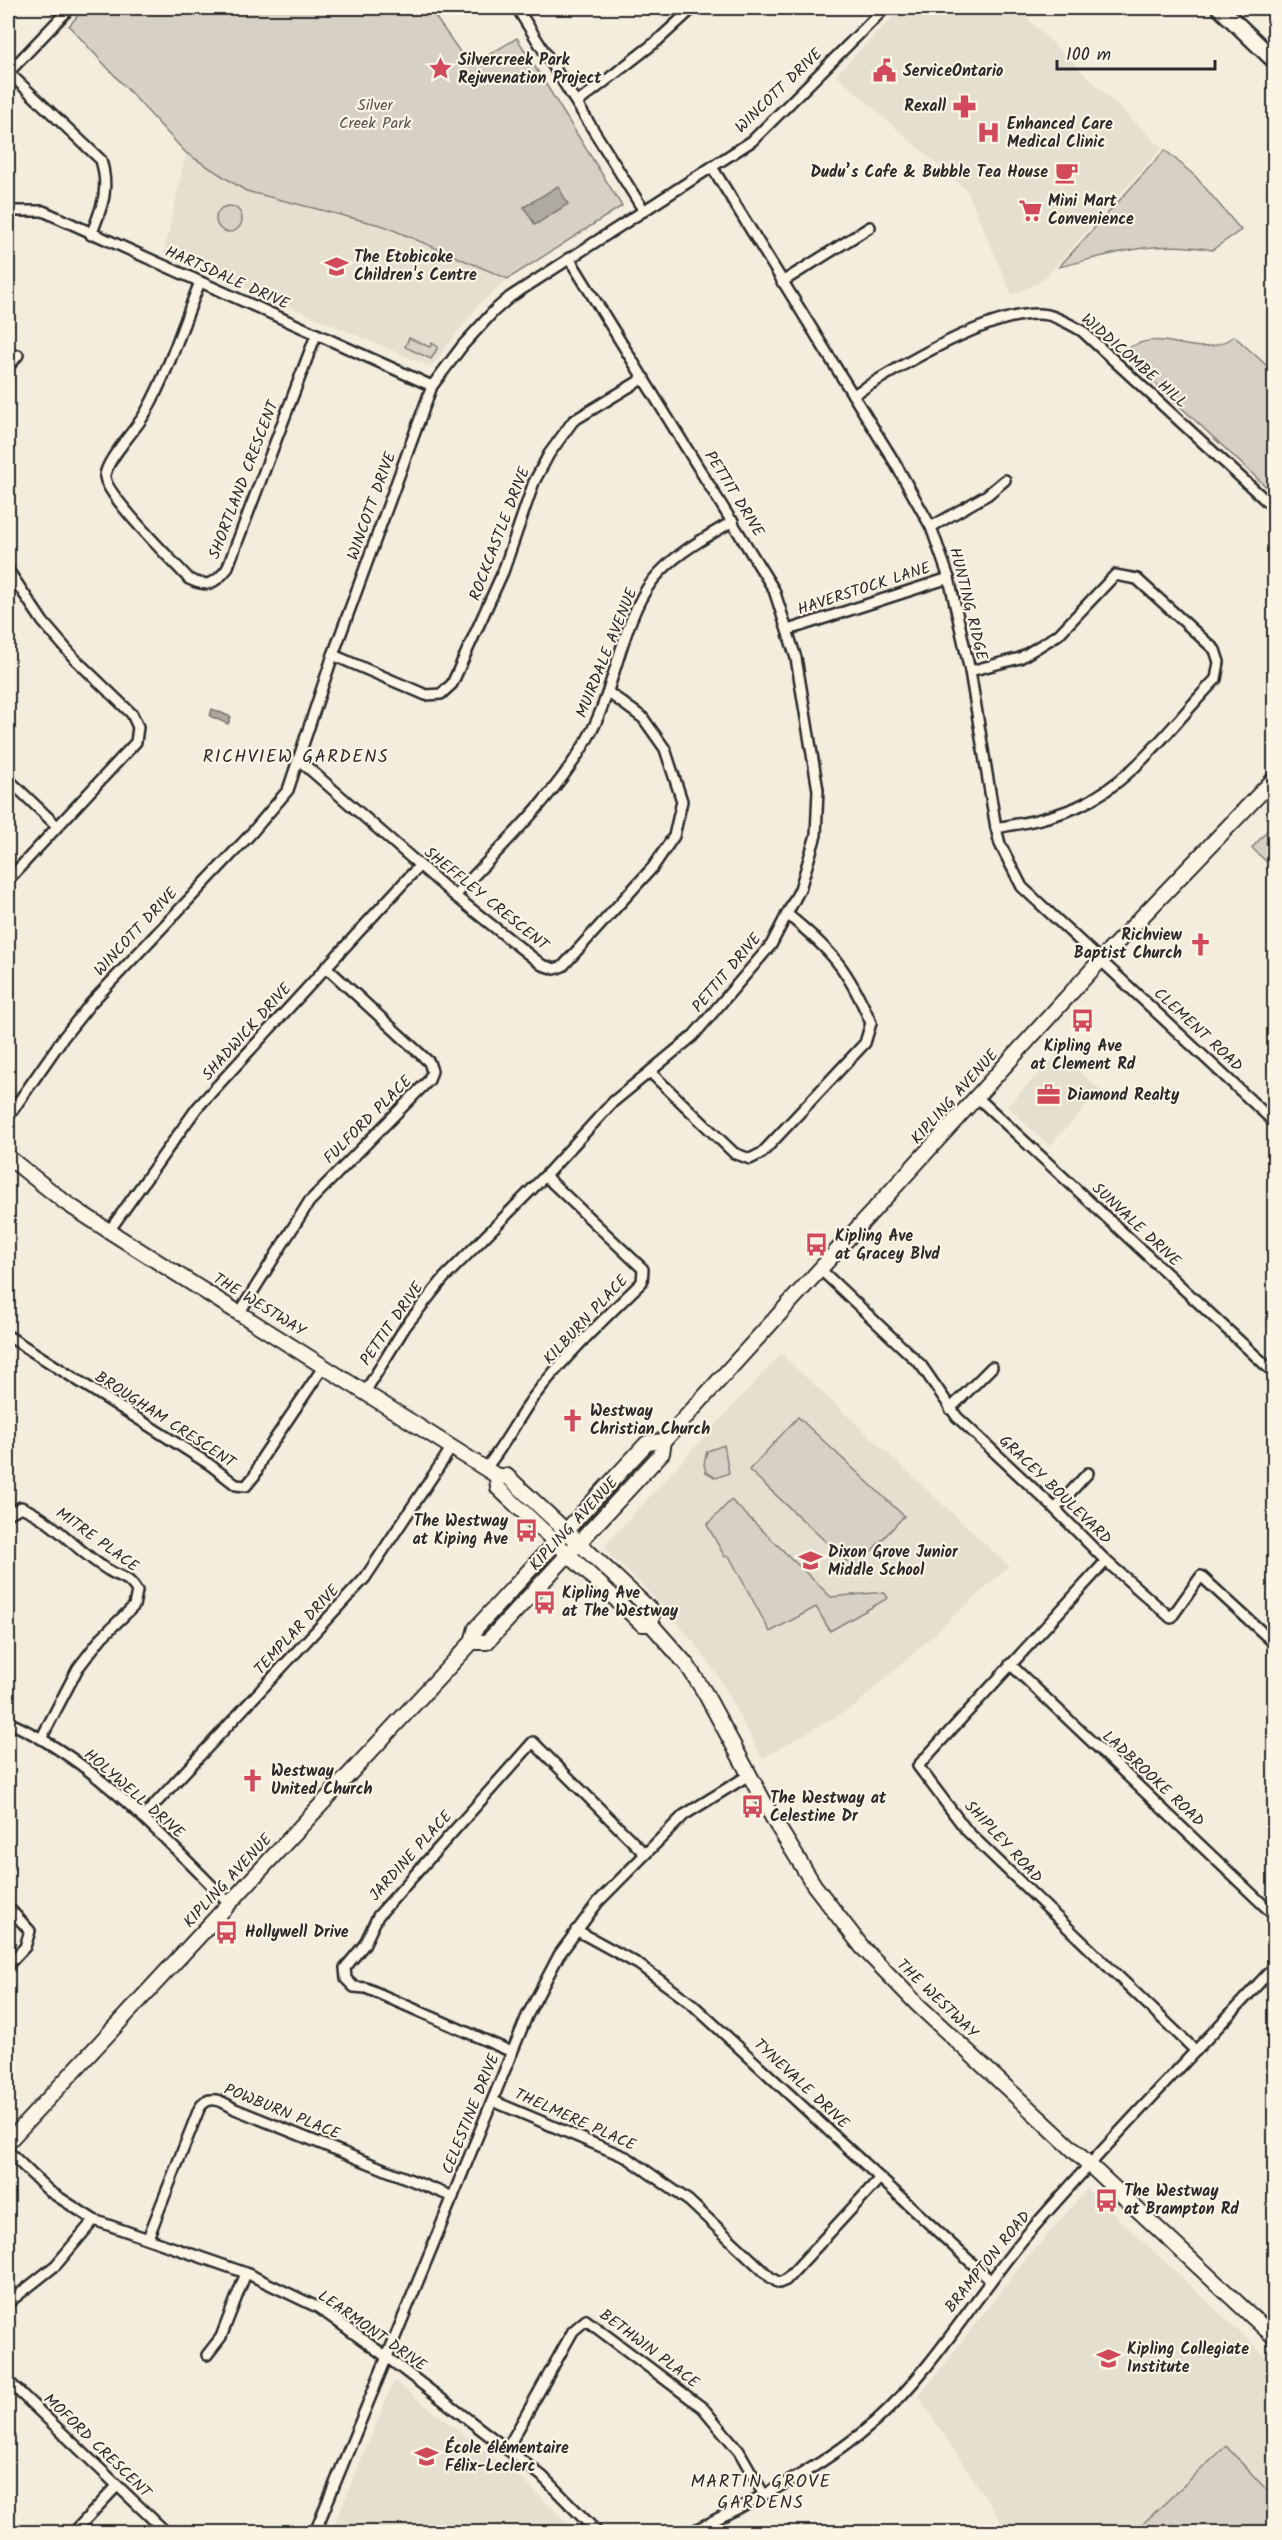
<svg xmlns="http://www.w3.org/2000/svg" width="1282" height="2540" viewBox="0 0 1282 2540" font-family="Kalam,sans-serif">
  <rect width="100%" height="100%" fill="#f4edde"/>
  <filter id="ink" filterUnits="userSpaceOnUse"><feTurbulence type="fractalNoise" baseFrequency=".0167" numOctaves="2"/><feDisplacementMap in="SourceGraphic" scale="12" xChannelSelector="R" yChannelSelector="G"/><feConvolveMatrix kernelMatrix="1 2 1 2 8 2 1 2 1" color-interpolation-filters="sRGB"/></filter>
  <g filter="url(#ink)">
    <g fill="#e5dfd0">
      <polygon points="901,8 1016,8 1162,148 1042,281 1012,295 967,191 836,75"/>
      <polygon points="186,153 246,191 384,226 508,279 480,303 431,367 164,253"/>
      <polygon points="1059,1053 1101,1091 1049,1146 1007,1106"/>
      <polygon points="781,1354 1009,1566 855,1706 762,1758 718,1676 692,1640 661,1604 611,1556 605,1545"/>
      <polygon points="1087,2189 1274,2364 1274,2532 1008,2532 919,2397 1021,2265"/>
      <polygon points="394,2381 523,2480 577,2532 331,2532"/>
    </g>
    <g fill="#d6d1c4" stroke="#807e78" stroke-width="1.5">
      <polygon points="84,8 429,8 470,66 517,38 622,206 508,279 384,226 246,191 186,153 69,26"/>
      <path d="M1165,150l31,27 45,53 -29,20c-57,-11 -98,4 -153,17z"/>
      <circle cx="229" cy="219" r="13"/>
      <path d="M1234,336l40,36v122l-152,-142c43,-31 71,14 112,-16z"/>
      <polygon points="409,338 430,347 432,343 438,347 431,359 405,347"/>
      <polygon points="1274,823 1274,869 1252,848"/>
      <polygon points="798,1417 904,1516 855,1569 749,1470"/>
      <polygon points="724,1445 729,1473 716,1478 706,1472 704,1464 707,1451"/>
      <polygon points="731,1500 831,1597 884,1592 888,1598 830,1631 816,1607 770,1632 729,1556 725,1557 707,1525"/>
      <polygon points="1226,2446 1274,2498 1274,2529 1271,2532 1134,2532"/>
    </g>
    <g fill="#afaaa0" stroke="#7a7771" stroke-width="1.5">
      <polygon points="558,186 568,204 535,225 524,207"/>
      <polygon points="212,709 231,717 228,724 210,716"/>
    </g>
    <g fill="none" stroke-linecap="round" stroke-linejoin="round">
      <defs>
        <g id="minor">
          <polyline points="517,8 644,211"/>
          <path d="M8,72l93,88c9,30 1,47 -10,75"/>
          <polyline points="8,73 70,8"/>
          <polyline points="577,103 657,41 693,8"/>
          <polyline points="712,167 895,463 931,527 949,578 970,671 996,828 1000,844 1022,887 1274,1122"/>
          <polyline points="8,211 43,211 432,386"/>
          <path d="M200,282c-17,42 -31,88 -53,128 -8,17 -41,49 -42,66 -1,18 69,86 84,103 18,9 26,5 38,-10l89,-234"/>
          <polyline points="782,282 870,227"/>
          <polyline points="8,367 18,355"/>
          <path d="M853,395c42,-26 145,-90 195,-80 12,3 23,10 34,16l192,177"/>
          <polyline points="931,527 987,495 1005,480"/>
          <polyline points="8,570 43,622 75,659 132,714 138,727 136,742 8,880"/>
          <polyline points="788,630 949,578"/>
          <polyline points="333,655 426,695 441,694 452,684 503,572 534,482 549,454 573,421 644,378"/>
          <path d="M970,671l50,-13 39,-24 56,-59 22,4 78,71 4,12 -3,17c-42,43 -82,103 -139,128 -26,11 -53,16 -81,21"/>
          <polyline points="299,760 455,896 542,965 555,969 563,966 653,867 674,836 682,801 665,749 643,718 609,693"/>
          <polyline points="8,779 57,826"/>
          <path d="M455,896c45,-49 102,-101 134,-160 26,-46 33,-117 64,-156 21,-26 52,-42 80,-59"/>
          <path d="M650,1072l84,81 16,6 12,-6 103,-110 6,-20c-23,-54 -39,-72 -84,-109"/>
          <polyline points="978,1098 1274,1373"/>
          <polyline points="8,1117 63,1038 91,1003 249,836 288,790 333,655 432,386 463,345 494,311 510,297 752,141 885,8"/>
          <polyline points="109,1231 197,1108 420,865"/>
          <polyline points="820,1269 921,1365 957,1417 1055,1509 1106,1561 1171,1618 1201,1576 1274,1643"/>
          <polyline points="240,1312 309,1202 429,1080 432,1071 429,1062 326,967"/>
          <polyline points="8,1336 209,1464 236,1485 246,1486 255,1475 262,1458 324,1366"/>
          <polyline points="365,1392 405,1327 444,1278 545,1176 613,1102 693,1036 771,945 800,889 816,835 818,790 796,658 774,590 569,258"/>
          <polyline points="950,1409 992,1367"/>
          <path d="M486,1468c18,-22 30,-46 46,-69 32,-42 72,-80 110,-117l1,-13 -98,-93"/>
          <polyline points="1055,1509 1088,1473"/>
          <path d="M8,1514l13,-7c34,14 56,45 87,63 14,9 19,5 29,21l-3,15 -32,31 -24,31 -36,69"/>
          <polyline points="1106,1561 918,1766 967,1831 1196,2051"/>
          <polyline points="1010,1664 1274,1915"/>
          <path d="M8,1722c87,38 155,115 221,181"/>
          <polyline points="143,1817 365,1578 452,1447"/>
          <polyline points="8,1907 30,1931 25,1947 8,1965"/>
          <polyline points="576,1930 638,1964 692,2004 990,2280"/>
          <polyline points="512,2052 366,1988 354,1987 346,1979 345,1968 364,1945 378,1916 533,1742 644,1853"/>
          <polyline points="493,2101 628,2158 689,2201 770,2277 779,2283 786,2280 880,2178"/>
          <polyline points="8,2151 49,2191 94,2220 246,2273 319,2308 388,2358 542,2476 597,2532"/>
          <path d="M148,2238l51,-129c9,-16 23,-8 36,0l218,88"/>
          <polyline points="8,2303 56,2265 94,2220"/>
          <polyline points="207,2355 221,2337 246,2273"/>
          <polyline points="8,2381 166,2532"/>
          <polyline points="507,2449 573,2331 586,2320 703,2408 739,2451 764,2495"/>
          <polyline points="74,2532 117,2486"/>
          <polyline points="315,2532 527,2016 559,1955 598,1902 684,1815 749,1775"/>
          <path d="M691,2532c65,-33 131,-63 186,-112 58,-53 98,-123 148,-183 80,-93 166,-180 249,-270"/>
        </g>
        <g id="secondary">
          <polyline points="8,1157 66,1203 109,1231 497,1476 507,1476 653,1612 651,1624"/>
          <polyline points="497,1476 498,1488 642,1624 651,1624 687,1665 705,1693 775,1822 814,1885 862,1947 918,2005 1274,2337"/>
          <polyline points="472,1642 487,1642 662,1453 664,1441 1109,951 1274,779"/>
          <polyline points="8,2142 472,1642 476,1628 647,1443 664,1441"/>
        </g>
        <polyline id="primary" points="1220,8 1274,60"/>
      </defs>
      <use href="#minor" stroke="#2b2b2b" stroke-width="14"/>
      <use href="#secondary" stroke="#2b2b2b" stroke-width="18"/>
      <use href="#primary" stroke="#2b2b2b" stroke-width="20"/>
      <use href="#minor" stroke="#fcf5e5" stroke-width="9"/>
      <use href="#secondary" stroke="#fcf5e5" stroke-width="14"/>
      <use href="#primary" stroke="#fcf5e5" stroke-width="15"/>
    </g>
  </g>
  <defs>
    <symbol id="sight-bare" viewBox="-9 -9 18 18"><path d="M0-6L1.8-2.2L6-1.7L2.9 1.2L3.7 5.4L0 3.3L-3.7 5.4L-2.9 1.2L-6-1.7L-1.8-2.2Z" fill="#d1495b" stroke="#fcf5e5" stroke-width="2.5" paint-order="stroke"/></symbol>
    <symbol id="civic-bare" viewBox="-9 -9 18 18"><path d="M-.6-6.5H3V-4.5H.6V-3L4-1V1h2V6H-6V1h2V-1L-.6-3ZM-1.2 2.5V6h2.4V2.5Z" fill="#d1495b" stroke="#fcf5e5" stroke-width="2.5" paint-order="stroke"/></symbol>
    <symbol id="pharmacy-bare" viewBox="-9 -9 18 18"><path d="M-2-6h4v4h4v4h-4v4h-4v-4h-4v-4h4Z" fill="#d1495b" stroke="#fcf5e5" stroke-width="2.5" paint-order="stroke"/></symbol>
    <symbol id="hospital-bare" viewBox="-9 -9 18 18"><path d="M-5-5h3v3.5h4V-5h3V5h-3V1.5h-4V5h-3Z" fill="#d1495b" stroke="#fcf5e5" stroke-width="2.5" paint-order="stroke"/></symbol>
    <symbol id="cafe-bare" viewBox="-9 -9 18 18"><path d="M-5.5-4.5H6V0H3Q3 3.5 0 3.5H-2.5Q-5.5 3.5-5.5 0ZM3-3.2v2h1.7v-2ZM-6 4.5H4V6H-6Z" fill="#d1495b" stroke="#fcf5e5" stroke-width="2.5" paint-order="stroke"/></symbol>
    <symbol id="supermarket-bare" viewBox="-9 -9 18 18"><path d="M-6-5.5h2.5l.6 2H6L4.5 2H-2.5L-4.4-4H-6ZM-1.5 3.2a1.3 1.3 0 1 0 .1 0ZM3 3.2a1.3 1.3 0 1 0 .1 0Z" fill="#d1495b" stroke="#fcf5e5" stroke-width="2.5" paint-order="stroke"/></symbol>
    <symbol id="school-bare" viewBox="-9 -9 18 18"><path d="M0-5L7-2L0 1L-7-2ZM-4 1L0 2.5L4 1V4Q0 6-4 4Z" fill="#d1495b" stroke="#fcf5e5" stroke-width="2.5" paint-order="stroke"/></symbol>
    <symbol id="church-bare" viewBox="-9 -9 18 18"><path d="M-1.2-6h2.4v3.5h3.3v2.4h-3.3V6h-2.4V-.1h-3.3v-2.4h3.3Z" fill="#d1495b" stroke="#fcf5e5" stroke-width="2.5" paint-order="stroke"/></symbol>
    <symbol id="bus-bare" viewBox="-9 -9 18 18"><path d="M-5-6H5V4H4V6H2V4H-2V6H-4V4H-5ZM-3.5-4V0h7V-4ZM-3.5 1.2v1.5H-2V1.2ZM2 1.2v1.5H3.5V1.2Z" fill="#d1495b" stroke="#fcf5e5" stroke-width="2.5" paint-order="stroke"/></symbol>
    <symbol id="office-bare" viewBox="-9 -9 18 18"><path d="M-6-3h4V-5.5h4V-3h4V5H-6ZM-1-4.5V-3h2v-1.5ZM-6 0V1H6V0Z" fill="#d1495b" stroke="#fcf5e5" stroke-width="2.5" paint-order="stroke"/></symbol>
  </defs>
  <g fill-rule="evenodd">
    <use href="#sight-bare" x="424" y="52" width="33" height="33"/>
    <use href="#civic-bare" x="868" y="54" width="33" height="33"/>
    <use href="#pharmacy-bare" x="948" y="90" width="33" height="33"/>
    <use href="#hospital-bare" x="972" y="116" width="33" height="33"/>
    <use href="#cafe-bare" x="1050" y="156" width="33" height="33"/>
    <use href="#supermarket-bare" x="1014" y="194" width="33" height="33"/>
    <use href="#school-bare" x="320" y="250" width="33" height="33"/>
    <use href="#church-bare" x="1184" y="928" width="33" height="33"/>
    <use href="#bus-bare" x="1066" y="1004" width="33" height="33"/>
    <use href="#office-bare" x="1032" y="1078" width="33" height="33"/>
    <use href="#bus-bare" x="800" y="1228" width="33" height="33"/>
    <use href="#church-bare" x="556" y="1404" width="33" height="33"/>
    <use href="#bus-bare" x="510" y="1514" width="33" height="33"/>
    <use href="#school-bare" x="794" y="1544" width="33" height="33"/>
    <use href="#bus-bare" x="528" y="1586" width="33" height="33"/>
    <use href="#church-bare" x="236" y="1764" width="33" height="33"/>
    <use href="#bus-bare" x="736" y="1790" width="33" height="33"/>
    <use href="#bus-bare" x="210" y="1916" width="33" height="33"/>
    <use href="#bus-bare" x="1090" y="2184" width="33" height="33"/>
    <use href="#school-bare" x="1092" y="2342" width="33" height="33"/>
    <use href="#school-bare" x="410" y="2440" width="33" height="33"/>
  </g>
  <g text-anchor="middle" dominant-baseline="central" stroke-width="4.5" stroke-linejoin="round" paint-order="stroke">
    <g font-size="16" font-weight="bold" fill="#2b2b2b" stroke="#fcf5e5" text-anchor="start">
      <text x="458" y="60">Silvercreek Park<tspan x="458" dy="18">Rejuvenation Project</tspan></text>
      <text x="903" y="71">ServiceOntario</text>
      <text x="946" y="106" text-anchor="end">Rexall</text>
      <text x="1007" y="124">Enhanced Care<tspan x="1007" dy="18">Medical Clinic</tspan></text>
      <text x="1048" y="172" text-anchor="end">Dudu’s Cafe &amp; Bubble Tea House</text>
      <text x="1048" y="201">Mini Mart<tspan x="1048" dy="18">Convenience</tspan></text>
      <text x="354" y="257">The Etobicoke<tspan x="354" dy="18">Children's Centre</tspan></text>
      <text x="1182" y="935" text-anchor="end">Richview<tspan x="1182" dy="18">Baptist Church</tspan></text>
      <text x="1083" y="1046" text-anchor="middle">Kipling Ave<tspan x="1083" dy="18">at Clement Rd</tspan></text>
      <text x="1067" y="1095">Diamond Realty</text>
      <text x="835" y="1236">Kipling Ave<tspan x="835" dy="18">at Gracey Blvd</tspan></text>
      <text x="590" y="1411">Westway<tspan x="590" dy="18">Christian Church</tspan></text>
      <text x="508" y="1521" text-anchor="end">The Westway<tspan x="508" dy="18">at Kiping Ave</tspan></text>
      <text x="828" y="1552">Dixon Grove Junior<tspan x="828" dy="18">Middle School</tspan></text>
      <text x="562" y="1593">Kipling Ave<tspan x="562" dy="18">at The Westway</tspan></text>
      <text x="271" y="1771">Westway<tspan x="271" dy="18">United Church</tspan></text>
      <text x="770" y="1798">The Westway at<tspan x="770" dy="18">Celestine Dr</tspan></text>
      <text x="245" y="1932">Hollywell Drive</text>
      <text x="1124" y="2191">The Westway<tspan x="1124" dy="18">at Brampton Rd</tspan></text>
      <text x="1127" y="2349">Kipling Collegiate<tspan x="1127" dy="18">Institute</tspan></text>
      <text x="445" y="2448">École élémentaire<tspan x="445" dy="18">Félix-Leclerc</tspan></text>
    </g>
    <g font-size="16" fill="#2b2b2b" stroke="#fcf5e5">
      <text transform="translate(779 91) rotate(-44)">WINCOTT DRIVE</text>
      <text transform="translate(227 278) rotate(24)">HARTSDALE DRIVE</text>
      <text transform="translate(1134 361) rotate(41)">WIDDICOMBE HILL</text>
      <text transform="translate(244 480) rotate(-69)">SHORTLAND CRESCENT</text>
      <text transform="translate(734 494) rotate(58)">PETTIT DRIVE</text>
      <text transform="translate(372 506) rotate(-70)">WINCOTT DRIVE</text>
      <text transform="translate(500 534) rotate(-69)">ROCKCASTLE DRIVE</text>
      <text transform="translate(864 589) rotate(-18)">HAVERSTOCK LANE</text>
      <text transform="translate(968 604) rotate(76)">HUNTING RIDGE</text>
      <text transform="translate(607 653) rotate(-68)">MUIRDALE AVENUE</text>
      <text transform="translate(486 899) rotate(39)">SHEFFLEY CRESCENT</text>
      <text transform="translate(136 932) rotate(-47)">WINCOTT DRIVE</text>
      <text transform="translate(727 973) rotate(-50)">PETTIT DRIVE</text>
      <text transform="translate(1198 1030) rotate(43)">CLEMENT ROAD</text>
      <text transform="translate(247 1032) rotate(-48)">SHADWICK DRIVE</text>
      <text transform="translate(955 1097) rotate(-48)">KIPLING AVENUE</text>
      <text transform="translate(368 1120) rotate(-45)">FULFORD PLACE</text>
      <text transform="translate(1136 1225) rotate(43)">SUNVALE DRIVE</text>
      <text transform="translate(259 1305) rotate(32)">THE WESTWAY</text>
      <text transform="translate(586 1320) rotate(-47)">KILBURN PLACE</text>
      <text transform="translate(392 1324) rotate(-55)">PETTIT DRIVE</text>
      <text transform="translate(165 1420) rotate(33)">BROUGHAM CRESCENT</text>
      <text transform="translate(1055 1490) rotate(44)">GRACEY BOULEVARD</text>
      <text transform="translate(574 1524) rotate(-47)">KIPLING AVENUE</text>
      <text transform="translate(97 1540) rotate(36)">MITRE PLACE</text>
      <text transform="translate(297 1630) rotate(-47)">TEMPLAR DRIVE</text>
      <text transform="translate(1153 1779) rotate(43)">LADBROOKE ROAD</text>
      <text transform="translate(134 1794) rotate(41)">HOLYWELL DRIVE</text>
      <text transform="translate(1003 1842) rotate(47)">SHIPLEY ROAD</text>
      <text transform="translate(411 1856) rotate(-48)">JARDINE PLACE</text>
      <text transform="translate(228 1881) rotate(-47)">KIPLING AVENUE</text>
      <text transform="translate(937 1999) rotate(44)">THE WESTWAY</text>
      <text transform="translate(801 2084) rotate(43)">TYNEVALE DRIVE</text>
      <text transform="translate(282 2112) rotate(22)">POWBURN PLACE</text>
      <text transform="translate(471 2114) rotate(-68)">CELESTINE DRIVE</text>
      <text transform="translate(575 2120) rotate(24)">THELMERE PLACE</text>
      <text transform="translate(988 2262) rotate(-51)">BRAMPTON ROAD</text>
      <text transform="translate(372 2331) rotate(35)">LEARMONT DRIVE</text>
      <text transform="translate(649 2349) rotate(37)">BETHWIN PLACE</text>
      <text transform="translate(97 2446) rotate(44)">MOFORD CRESCENT</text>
    </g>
    <g font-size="16" fill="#565451" stroke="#fcf5e5">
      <text x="375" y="105">Silver<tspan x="375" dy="18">Creek Park</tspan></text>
    </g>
    <g font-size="18" letter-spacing="1.5" fill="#2b2b2b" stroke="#fcf5e5">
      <text x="296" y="757">RICHVIEW GARDENS</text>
      <text x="761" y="2482">MARTIN GROVE<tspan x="761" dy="21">GARDENS</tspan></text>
    </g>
  </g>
  <rect width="1282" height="2540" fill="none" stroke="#fcf5e5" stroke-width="30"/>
  <rect x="15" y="15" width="1252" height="2510" fill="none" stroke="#2b2b2b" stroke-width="2" filter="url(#ink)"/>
  <path d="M1057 60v9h158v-9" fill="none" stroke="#2b2b2b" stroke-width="3"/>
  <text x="1066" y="60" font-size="18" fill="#2b2b2b" stroke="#fcf5e5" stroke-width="4.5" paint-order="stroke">100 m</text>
</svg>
